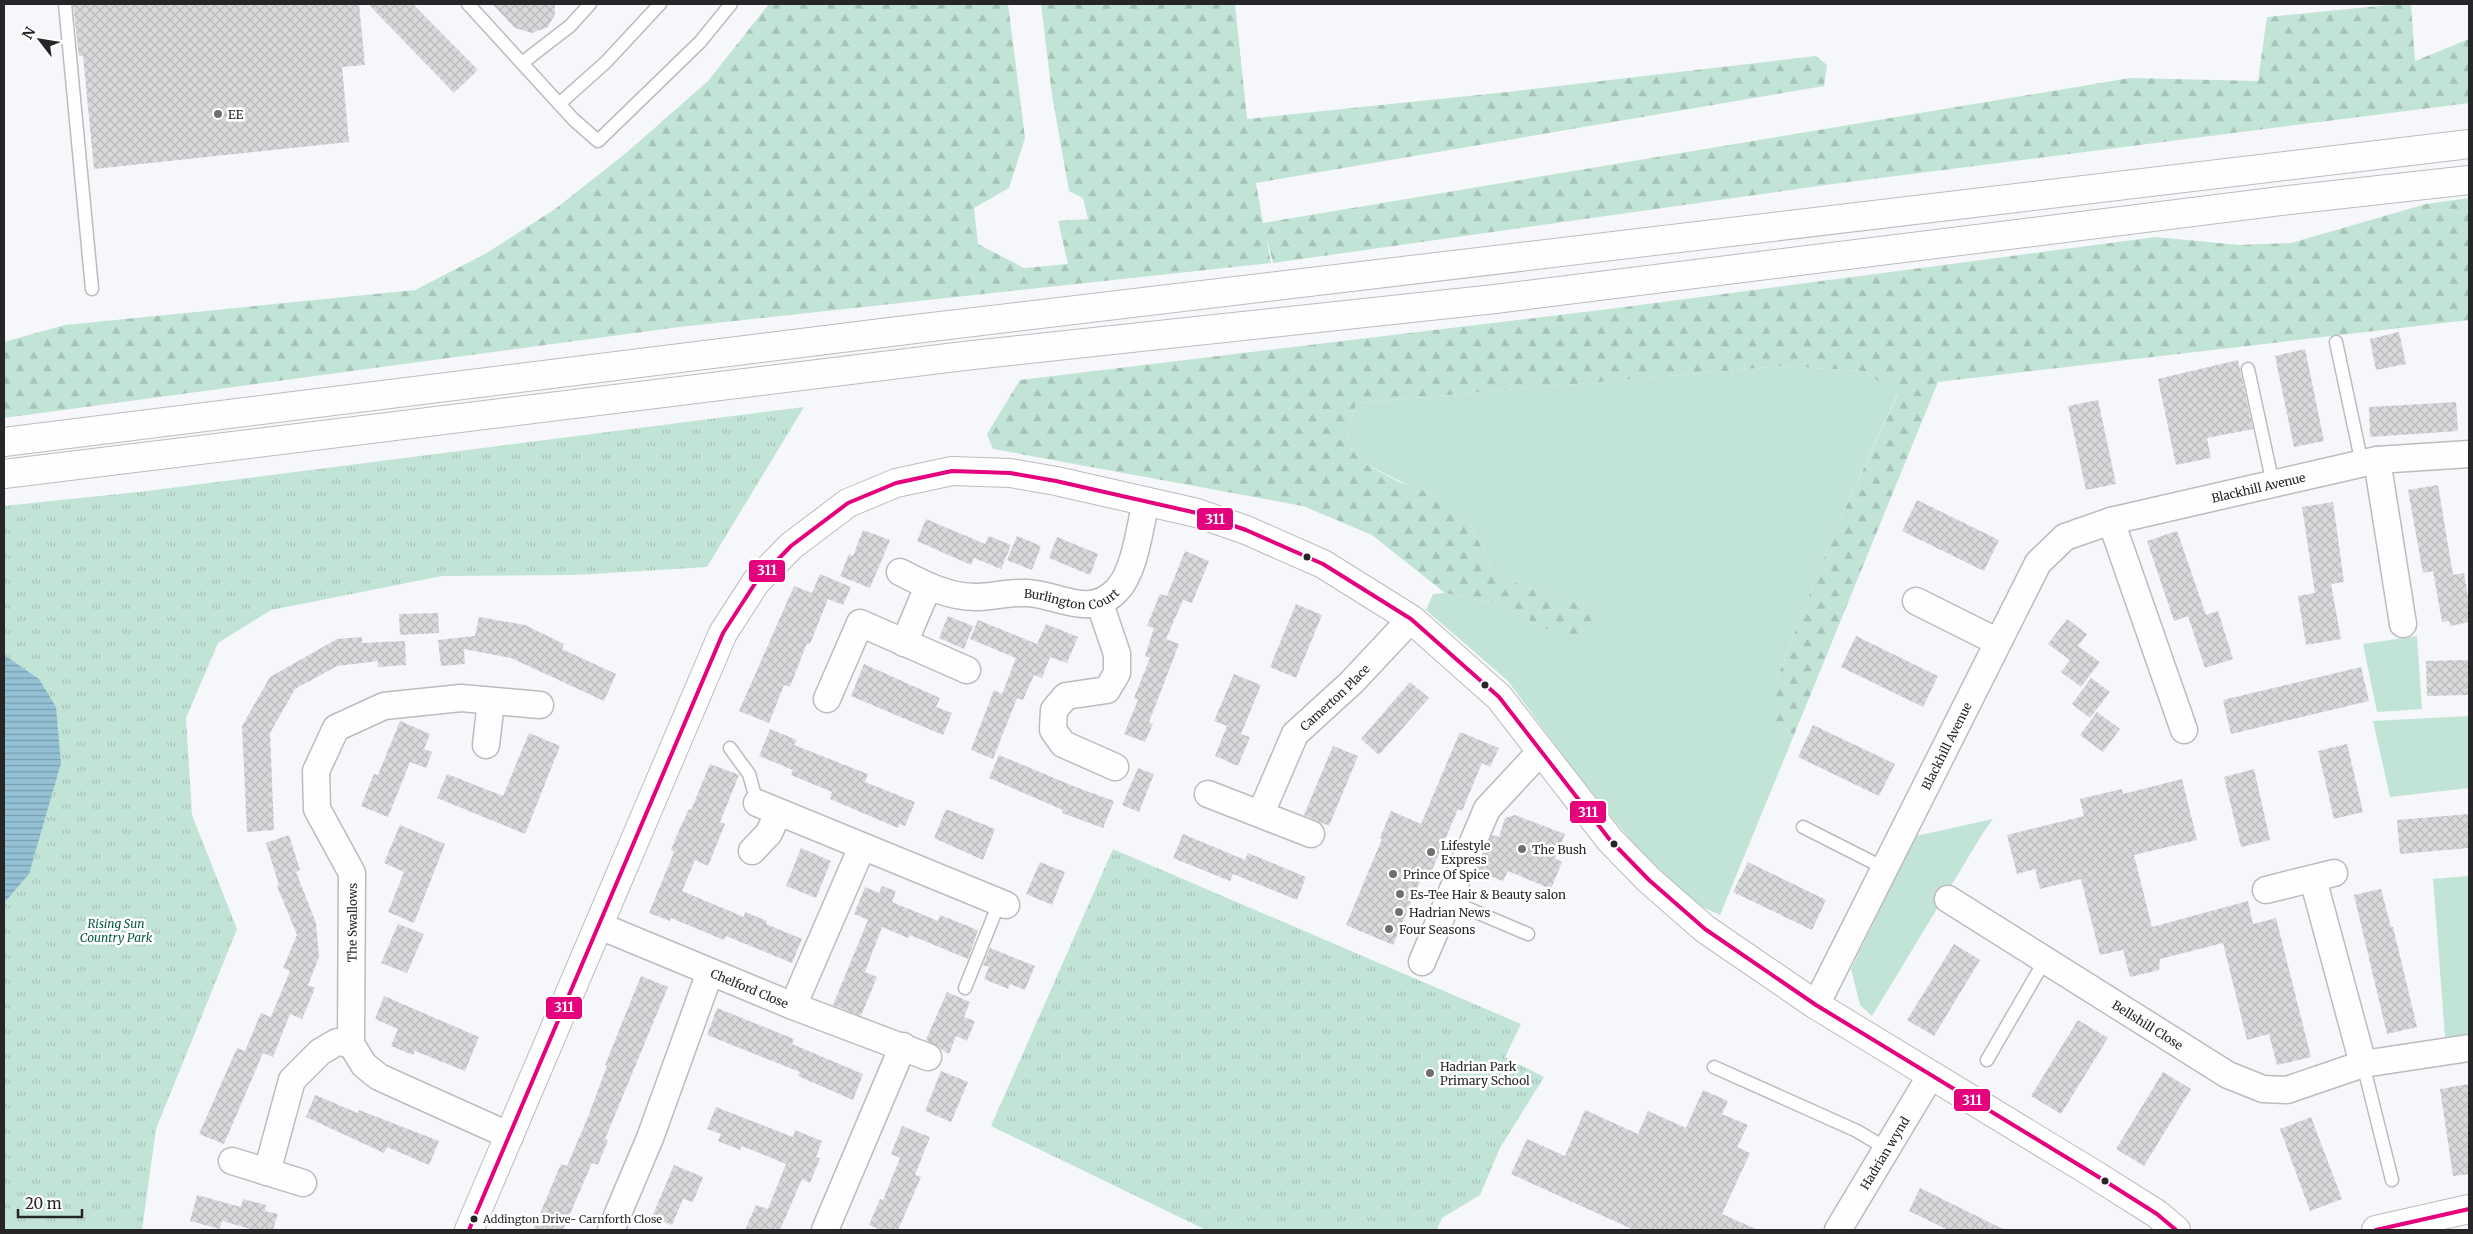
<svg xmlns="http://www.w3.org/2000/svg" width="2473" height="1234" viewBox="0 0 2473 1234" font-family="Merriweather,serif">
  <defs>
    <pattern id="forest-firs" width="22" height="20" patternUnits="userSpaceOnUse" patternTransform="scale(1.25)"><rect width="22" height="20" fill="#c2e4d6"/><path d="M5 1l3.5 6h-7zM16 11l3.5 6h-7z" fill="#a7c3b8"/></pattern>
    <pattern id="park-tufts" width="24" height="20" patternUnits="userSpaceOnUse" patternTransform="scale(1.25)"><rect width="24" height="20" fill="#c2e4d6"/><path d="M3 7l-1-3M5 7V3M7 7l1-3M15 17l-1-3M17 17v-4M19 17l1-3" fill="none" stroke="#a7c3b8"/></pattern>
    <pattern id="water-rules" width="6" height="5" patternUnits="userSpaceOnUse" patternTransform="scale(1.25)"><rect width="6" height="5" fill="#95c1d5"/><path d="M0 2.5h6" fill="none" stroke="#799dad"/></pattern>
    <pattern id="building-cross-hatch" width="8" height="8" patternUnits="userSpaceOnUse" patternTransform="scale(1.25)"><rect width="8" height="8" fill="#d8d9db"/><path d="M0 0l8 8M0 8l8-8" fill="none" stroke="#b9babc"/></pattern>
  </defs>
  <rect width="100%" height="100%" fill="#f6f7fa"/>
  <g fill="#c2e4d6">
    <polygon points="1782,366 1863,371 1898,393 1831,539 1776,681 1776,721 1794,735 1720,915 1684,899 1633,843 1581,780 1508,681 1426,610 1433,594 1445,593 1501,605 1546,629 1588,605 1524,587 1493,570 1465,514 1362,462 1346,441 1356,403"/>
    <polygon points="2417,636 2422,709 2377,712 2363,644"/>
    <polygon points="2469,716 2469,788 2390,797 2373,721"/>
    <polygon points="1993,819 1983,833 1872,1016 1860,1005 1851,969 1916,836"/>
    <polygon points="2469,876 2469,1035 2445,1037 2433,879"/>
  </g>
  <g fill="url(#forest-firs)">
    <polygon points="769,4 1008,4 1025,138 1009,188 974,208 978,244 1024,268 1068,264 1058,221 1088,219 1083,198 1069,191 1052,95 1041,4 1235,4 1247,119 1507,92 1816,56 1827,65 1824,86 1256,183 1263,223 2130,78 2258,81 2267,17 2399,4 2411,4 2415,61 2469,39 2469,103 1833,184 1273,263 1267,239 1271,263 679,327 4,418 4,342 65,325 415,290 485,254 555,209 625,154 708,81"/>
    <polygon points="2469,198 2469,320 1938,382 1794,735 1776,721 1776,681 1831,539 1898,394 1863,371 1782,366 1356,403 1346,441 1362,462 1399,482 1453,502 1465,514 1493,570 1524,587 1588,605 1601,624 1591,640 1546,629 1501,605 1445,593 1372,535 1303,506 993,449 987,434 1020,380 1617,308 2156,237 2239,245 2291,243 2426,204"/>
  </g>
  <g fill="url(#park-tufts)">
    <polygon points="804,407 707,567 575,575 442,576 271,610 218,643 186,718 192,815 237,929 156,1129 142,1230 4,1230 4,506 147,491"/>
    <polygon points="1113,849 1521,1024 1505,1057 1544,1077 1500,1148 1480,1195 1442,1218 1437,1230 1206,1230 991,1126"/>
  </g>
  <polygon fill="url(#water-rules)" points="4,655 39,679 56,707 61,763 29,874 4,903"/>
  <g fill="url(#building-cross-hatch)">
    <polygon points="73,4 359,4 365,65 342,67 349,142 94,169 83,56 79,56"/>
    <polygon points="368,4 413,4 478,70 454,93"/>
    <polygon points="492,4 555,4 555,14 548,27 532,33 515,28"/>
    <polygon points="2399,332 2406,364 2376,370 2370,339"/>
    <polygon points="2305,349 2324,441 2294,447 2275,356"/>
    <polygon points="2238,360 2253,429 2207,438 2211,458 2176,465 2158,379"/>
    <polygon points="2098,400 2116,484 2086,490 2068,406"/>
    <polygon points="2456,402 2458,431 2370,437 2369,407"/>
    <polygon points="2438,485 2453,575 2464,573 2469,603 2469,622 2450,626 2449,621 2442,622 2433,571 2423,573 2408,490"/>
    <polygon points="1917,500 1999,540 1984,571 1902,531"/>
    <polygon points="2333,502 2344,582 2331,584 2341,639 2306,645 2298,596 2315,593 2302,507"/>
    <polygon points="926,519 985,544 989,536 1011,545 1001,569 974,558 971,565 917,541"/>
    <polygon points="863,530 890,540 870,588 840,576 849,554 853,556"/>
    <polygon points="2177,531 2206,615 2218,611 2233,659 2205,668 2188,616 2174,621 2147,541"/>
    <polygon points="1017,536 1041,546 1032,570 1007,560"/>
    <polygon points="1057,537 1098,554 1090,575 1049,558"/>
    <polygon points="1185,551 1209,561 1192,603 1183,600 1166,639 1179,644 1149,722 1153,724 1145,742 1124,734 1138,700 1134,698 1150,658 1145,656 1154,628 1147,626 1160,594 1167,596"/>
    <polygon points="820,574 851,587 843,605 828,599 810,644 807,643 790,687 784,685 769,723 739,711 794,586 812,593"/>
    <polygon points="1296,604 1322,615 1296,678 1270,667"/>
    <polygon points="438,613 439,633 400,635 399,614"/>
    <polygon points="948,616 973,626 964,649 939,638"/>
    <polygon points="479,617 525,625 564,644 562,649 616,674 604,701 511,658 464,649 465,664 441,666 438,640 475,636"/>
    <polygon points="2067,619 2087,634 2078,646 2100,662 2081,687 2061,672 2070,660 2048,644"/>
    <polygon points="978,620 1037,644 1046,624 1078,637 1067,663 1050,657 1042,678 1034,675 1023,700 1017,698 993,759 971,750 994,690 1002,694 1016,658 970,639"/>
    <polygon points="1856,636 1938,676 1923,707 1841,667"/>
    <polygon points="362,637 362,643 405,641 406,665 378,667 378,661 337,666 295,689 270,733 274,830 247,832 242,726 270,677 337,639"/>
    <polygon points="2469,660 2469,695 2427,696 2426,661"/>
    <polygon points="864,664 940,698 936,707 952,713 943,735 851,696"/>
    <polygon points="2361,667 2369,701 2231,734 2223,700"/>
    <polygon points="1234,674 1261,685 1241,734 1250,737 1238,766 1215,756 1227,726 1214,721"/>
    <polygon points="2091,678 2110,692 2090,718 2072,704"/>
    <polygon points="1410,682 1429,698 1379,755 1361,739"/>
    <polygon points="2097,712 2120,729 2103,752 2080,735"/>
    <polygon points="400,721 430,734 424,749 432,752 426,768 410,762 388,817 361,806 374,774 378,775"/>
    <polygon points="1813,725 1895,764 1879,796 1798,757"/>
    <polygon points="770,729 797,740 794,745 868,774 865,782 915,802 905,826 899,824 898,828 830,799 832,792 791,775 793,770 759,756"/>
    <polygon points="1460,732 1499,748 1490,767 1482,763 1462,811 1458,809 1427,882 1421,879 1393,945 1346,925 1382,839 1380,838 1391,811 1421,824"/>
    <polygon points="529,733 560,746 525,834 437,798 447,774 503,796"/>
    <polygon points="2347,744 2363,812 2334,819 2318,751"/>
    <polygon points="1333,746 1358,756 1329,826 1304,815"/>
    <polygon points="999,755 1073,786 1114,801 1103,828 1062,813 1063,810 989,778"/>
    <polygon points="710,764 739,775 720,822 725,824 708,866 695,860 682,891 744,917 745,912 767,921 766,924 802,939 792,963 726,936 724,940 671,918 670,921 649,913 674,852 671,850 679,830 689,809 691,810"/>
    <polygon points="1138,768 1154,774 1139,812 1122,805"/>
    <polygon points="2254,769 2270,840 2241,847 2224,777"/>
    <polygon points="2182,779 2197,840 2134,855 2152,927 2248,901 2253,924 2276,918 2311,1057 2277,1065 2269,1034 2247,1040 2223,943 2160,959 2159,970 2130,977 2123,950 2100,955 2081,879 2040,889 2035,869 2017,874 2007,835 2084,816 2080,799 2122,789 2123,794"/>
    <polygon points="946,809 995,829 983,860 934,838"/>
    <polygon points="2469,814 2469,848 2400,854 2397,820"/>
    <polygon points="1515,815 1565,834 1555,858 1562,862 1551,889 1508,871 1503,881 1477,871 1492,835 1499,837 1505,818"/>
    <polygon points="400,825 445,844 414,923 388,912 404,872 384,863"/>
    <polygon points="1183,834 1245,860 1248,853 1306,877 1297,900 1233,874 1230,881 1173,858"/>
    <polygon points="289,835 300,870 296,872 316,923 319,957 308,985 315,988 302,1019 290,1014 273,1057 263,1053 224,1144 199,1134 237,1048 245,1051 261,1013 271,1017 290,971 283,968 297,935 277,886 279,885 266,843"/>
    <polygon points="801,848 831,861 816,898 786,886"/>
    <polygon points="1040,862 1065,872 1052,905 1026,894"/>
    <polygon points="1748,862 1826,900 1812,930 1733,892"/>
    <polygon points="882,886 896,891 892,902 938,921 940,915 978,930 968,959 910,935 908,938 882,927 865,972 877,977 861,1016 833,1005 868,920 854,914 865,887 879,893"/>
    <polygon points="2381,889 2391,927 2393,927 2417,1027 2387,1034 2354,895"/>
    <polygon points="398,924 424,934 407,973 381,963"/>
    <polygon points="1954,944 1980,960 1934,1036 1907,1020"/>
    <polygon points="990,948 1035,966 1025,990 1010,984 1008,989 984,979 989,967 983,965"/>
    <polygon points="641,976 668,987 605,1139 608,1140 598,1165 592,1163 563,1230 533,1230 561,1164 567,1166 588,1117 607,1066 605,1065"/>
    <polygon points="947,992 970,1002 964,1017 975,1021 967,1041 956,1036 949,1054 926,1040"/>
    <polygon points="384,996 479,1037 465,1071 415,1051 413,1055 391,1046 398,1029 375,1019"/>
    <polygon points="717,1008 794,1039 792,1044 863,1074 853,1100 798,1076 800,1072 707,1035"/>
    <polygon points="2078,1020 2108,1038 2061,1114 2031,1096"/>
    <polygon points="941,1071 968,1082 951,1122 925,1111"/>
    <polygon points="2163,1072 2191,1089 2144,1166 2116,1149"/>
    <polygon points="2469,1084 2469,1174 2453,1176 2440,1089"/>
    <polygon points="1703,1090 1728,1101 1722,1114 1748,1125 1737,1147 1750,1153 1722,1214 1758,1230 1634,1230 1511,1174 1527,1139 1565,1156 1585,1110 1638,1134 1648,1111 1686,1128"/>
    <polygon points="315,1095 358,1113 359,1110 439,1141 429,1165 387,1147 384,1153 306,1117"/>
    <polygon points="716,1107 793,1137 795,1130 822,1141 816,1157 820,1158 810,1183 802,1179 780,1230 745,1230 756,1205 768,1209 786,1164 742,1146 740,1150 718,1141 721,1134 707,1129"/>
    <polygon points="2311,1117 2342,1199 2310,1211 2280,1129"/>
    <polygon points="902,1126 930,1137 915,1175 921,1177 898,1230 881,1230 869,1225 880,1199 883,1200 900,1158 891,1154"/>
    <polygon points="674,1165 703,1177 693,1202 683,1199 672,1225 652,1217"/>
    <polygon points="1920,1188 2005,1230 1948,1230 1909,1211"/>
    <polygon points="197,1195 241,1207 243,1199 266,1205 265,1211 278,1214 273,1230 254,1230 222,1221 220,1229 190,1221"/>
  </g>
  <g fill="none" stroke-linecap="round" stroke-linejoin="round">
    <defs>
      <g id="lane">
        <polyline points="65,4 92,289"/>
        <polyline points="468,4 574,120 598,141 700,42 731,4"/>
        <polyline points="522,63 570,26 590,4"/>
        <polyline points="559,104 606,62 660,4"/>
        <polyline points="2336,342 2362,464"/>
        <polyline points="2248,369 2273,484"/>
        <polyline points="730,748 749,774 757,803"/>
        <polyline points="1803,827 1884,868"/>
        <polyline points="1448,900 1528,934"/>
        <polyline points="965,988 999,903"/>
        <polyline points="1987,1060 2045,960"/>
        <polyline points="2363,1064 2392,1180"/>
        <polyline points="1714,1067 1857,1131 1887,1149"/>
      </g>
      <g id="street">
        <polyline points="2377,460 2403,624"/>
        <polyline points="2111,521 2184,730"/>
        <path id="s1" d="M900,572c25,13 50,26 79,25 16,-1 33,-5 49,-4 32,2 62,26 89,-3 18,-18 23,-64 29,-89"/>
        <polyline points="1916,601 1998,642"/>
        <polyline points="1100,604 1117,654 1117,673 1107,690 1066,696 1054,710 1053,730 1063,744 1115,767"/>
        <polyline points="904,643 928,587"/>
        <polyline points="827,699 860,623 967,670"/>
        <polyline points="486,745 491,701"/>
        <polyline points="1208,794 1311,834"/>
        <polyline points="757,803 1006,905"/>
        <path id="s2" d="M1261,813l34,-79 57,-52 59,-63"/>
        <polyline points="752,851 769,833 778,813"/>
        <polyline points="2313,879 2363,1064"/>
        <polyline points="2266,890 2334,873"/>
        <path id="s3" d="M1948,899l280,176 35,14 24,1 76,-26 106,-16"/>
        <path id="s4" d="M600,926l193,80 135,51"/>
        <polyline points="1422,962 1487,809 1541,751"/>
        <path id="s5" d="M1816,1005l222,-442 27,-26 46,-16 266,-61 92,-6"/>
        <polyline points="793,1006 862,847"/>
        <path id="s6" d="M510,1136l-131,-59 -15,-12 -13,-21 1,-171 -35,-64 -1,-38 20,-43 48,-22 77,-8 79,7"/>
        <polyline points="232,1161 303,1183"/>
        <polyline points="267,1172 292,1080 320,1052 337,1042 351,1044"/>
        <polyline points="611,1230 650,1138 710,972"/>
        <polyline points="825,1230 903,1046"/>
        <path id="s7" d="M1838,1230l93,-155"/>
      </g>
      <g id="secondary">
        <polyline points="469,1230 723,633 756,582 791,546 848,503 896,483 952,471 1010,473 1056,481 1197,513 1246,530 1323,564 1411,619 1499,697 1610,840 1649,880 1705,929 1816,1005 2097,1176 2157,1214 2176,1230"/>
        <polyline points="2376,1230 2469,1209"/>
      </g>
      <g id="highway">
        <polyline points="4,442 890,332 2469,144"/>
        <polyline points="4,474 964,356 1495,299 2289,200 2469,180"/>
      </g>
    </defs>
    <use href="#lane" stroke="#bcbcbf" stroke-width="15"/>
    <use href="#street" stroke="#bcbcbf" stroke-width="29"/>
    <use href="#secondary" stroke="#bcbcbf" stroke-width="30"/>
    <use href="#highway" stroke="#bcbcbf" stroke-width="30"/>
    <use href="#lane" stroke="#fefefe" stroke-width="12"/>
    <use href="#street" stroke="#fefefe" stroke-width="26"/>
    <use href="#secondary" stroke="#fefefe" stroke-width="28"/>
    <use href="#highway" stroke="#fefefe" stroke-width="28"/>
    <defs>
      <g id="bus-1">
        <polyline points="469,1230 723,633 756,582 791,546 848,503 896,483 952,471 1010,473 1056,481 1197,513 1246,530 1323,564 1411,619 1499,697 1610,840 1649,880 1705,929 1816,1005 2097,1176 2157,1214 2176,1230"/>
        <polyline points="2376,1230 2469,1209"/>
      </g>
    </defs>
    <use href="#bus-1" stroke="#fff" stroke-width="8"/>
    <use href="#bus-1" stroke="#e5007d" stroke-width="4"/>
  </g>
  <g fill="#6f6f72" stroke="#fff" stroke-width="2">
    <circle cx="218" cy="114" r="5"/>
    <circle cx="1522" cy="849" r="5"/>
    <circle cx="1431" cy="852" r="5"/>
    <circle cx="1393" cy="874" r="5"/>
    <circle cx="1400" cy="894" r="5"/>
    <circle cx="1399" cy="912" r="5"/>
    <circle cx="1389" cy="929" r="5"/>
    <circle cx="1430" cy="1073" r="5"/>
  </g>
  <g fill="#262628" stroke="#fff" stroke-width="2">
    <circle cx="1307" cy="557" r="4.5"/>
    <circle cx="1485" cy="685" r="4.5"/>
    <circle cx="1614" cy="844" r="4.5"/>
    <circle cx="2105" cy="1181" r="4.5"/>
    <circle cx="474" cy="1219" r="4.5"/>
  </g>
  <g text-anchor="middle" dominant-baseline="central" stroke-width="5" stroke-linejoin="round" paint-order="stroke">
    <g font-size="11" fill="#262628" stroke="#fff" text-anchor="start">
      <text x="483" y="1219">Addington Drive- Carnforth Close</text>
    </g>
    <g font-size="12" fill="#262628" stroke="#fff" text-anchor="start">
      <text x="228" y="114">EE</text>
      <text x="1441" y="845">Lifestyle<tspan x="1441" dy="14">Express</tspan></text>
      <text x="1532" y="849">The Bush</text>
      <text x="1403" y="874">Prince Of Spice</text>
      <text x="1410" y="894">Es-Tee Hair &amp; Beauty salon</text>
      <text x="1409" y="912">Hadrian News</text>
      <text x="1399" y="929">Four Seasons</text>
      <text x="1440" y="1066">Hadrian Park<tspan x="1440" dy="14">Primary School</tspan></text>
    </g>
    <g font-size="12" fill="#262628" stroke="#fff">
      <text stroke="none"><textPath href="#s5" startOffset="732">Blackhill Avenue</textPath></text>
      <text stroke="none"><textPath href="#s1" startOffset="178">Burlington Court</textPath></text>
      <text stroke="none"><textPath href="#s2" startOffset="140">Camerton Place</textPath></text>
      <text stroke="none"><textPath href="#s5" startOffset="290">Blackhill Avenue</textPath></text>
      <text stroke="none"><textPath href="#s6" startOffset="309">The Swallows</textPath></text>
      <text stroke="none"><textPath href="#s4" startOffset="162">Chelford Close</textPath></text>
      <text stroke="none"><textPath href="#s3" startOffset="236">Bellshill Close</textPath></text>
      <text stroke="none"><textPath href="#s7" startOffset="90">Hadrian wynd</textPath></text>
    </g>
    <g font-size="12" font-style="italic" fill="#075a40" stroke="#fff">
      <text x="116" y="923">Rising Sun<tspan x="116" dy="14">Country Park</tspan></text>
    </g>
  </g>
  <g stroke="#fff" stroke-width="2">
    <rect x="1196" y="507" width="38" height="24" rx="5" fill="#e5007d"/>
    <rect x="748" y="559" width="38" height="24" rx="5" fill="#e5007d"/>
    <rect x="1569" y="800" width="38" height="24" rx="5" fill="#e5007d"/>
    <rect x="545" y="996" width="38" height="24" rx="5" fill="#e5007d"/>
    <rect x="1953" y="1088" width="38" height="24" rx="5" fill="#e5007d"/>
  </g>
  <g font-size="14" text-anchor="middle" font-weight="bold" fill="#fff">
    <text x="1215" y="524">311</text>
    <text x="767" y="575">311</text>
    <text x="1588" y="817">311</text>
    <text x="564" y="1012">311</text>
    <text x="1972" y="1105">311</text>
  </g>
  <rect width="2473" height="1234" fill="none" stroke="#262628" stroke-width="10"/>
  <g transform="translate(40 40) rotate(301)" stroke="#ffffff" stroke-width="4" paint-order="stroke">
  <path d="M0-4L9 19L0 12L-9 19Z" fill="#262628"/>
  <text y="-8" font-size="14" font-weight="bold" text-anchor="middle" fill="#262628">N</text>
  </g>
  <path d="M18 1209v8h64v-8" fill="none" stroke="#262628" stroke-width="2.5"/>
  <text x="25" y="1209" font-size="15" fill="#262628" stroke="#ffffff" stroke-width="4" paint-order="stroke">20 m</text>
</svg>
